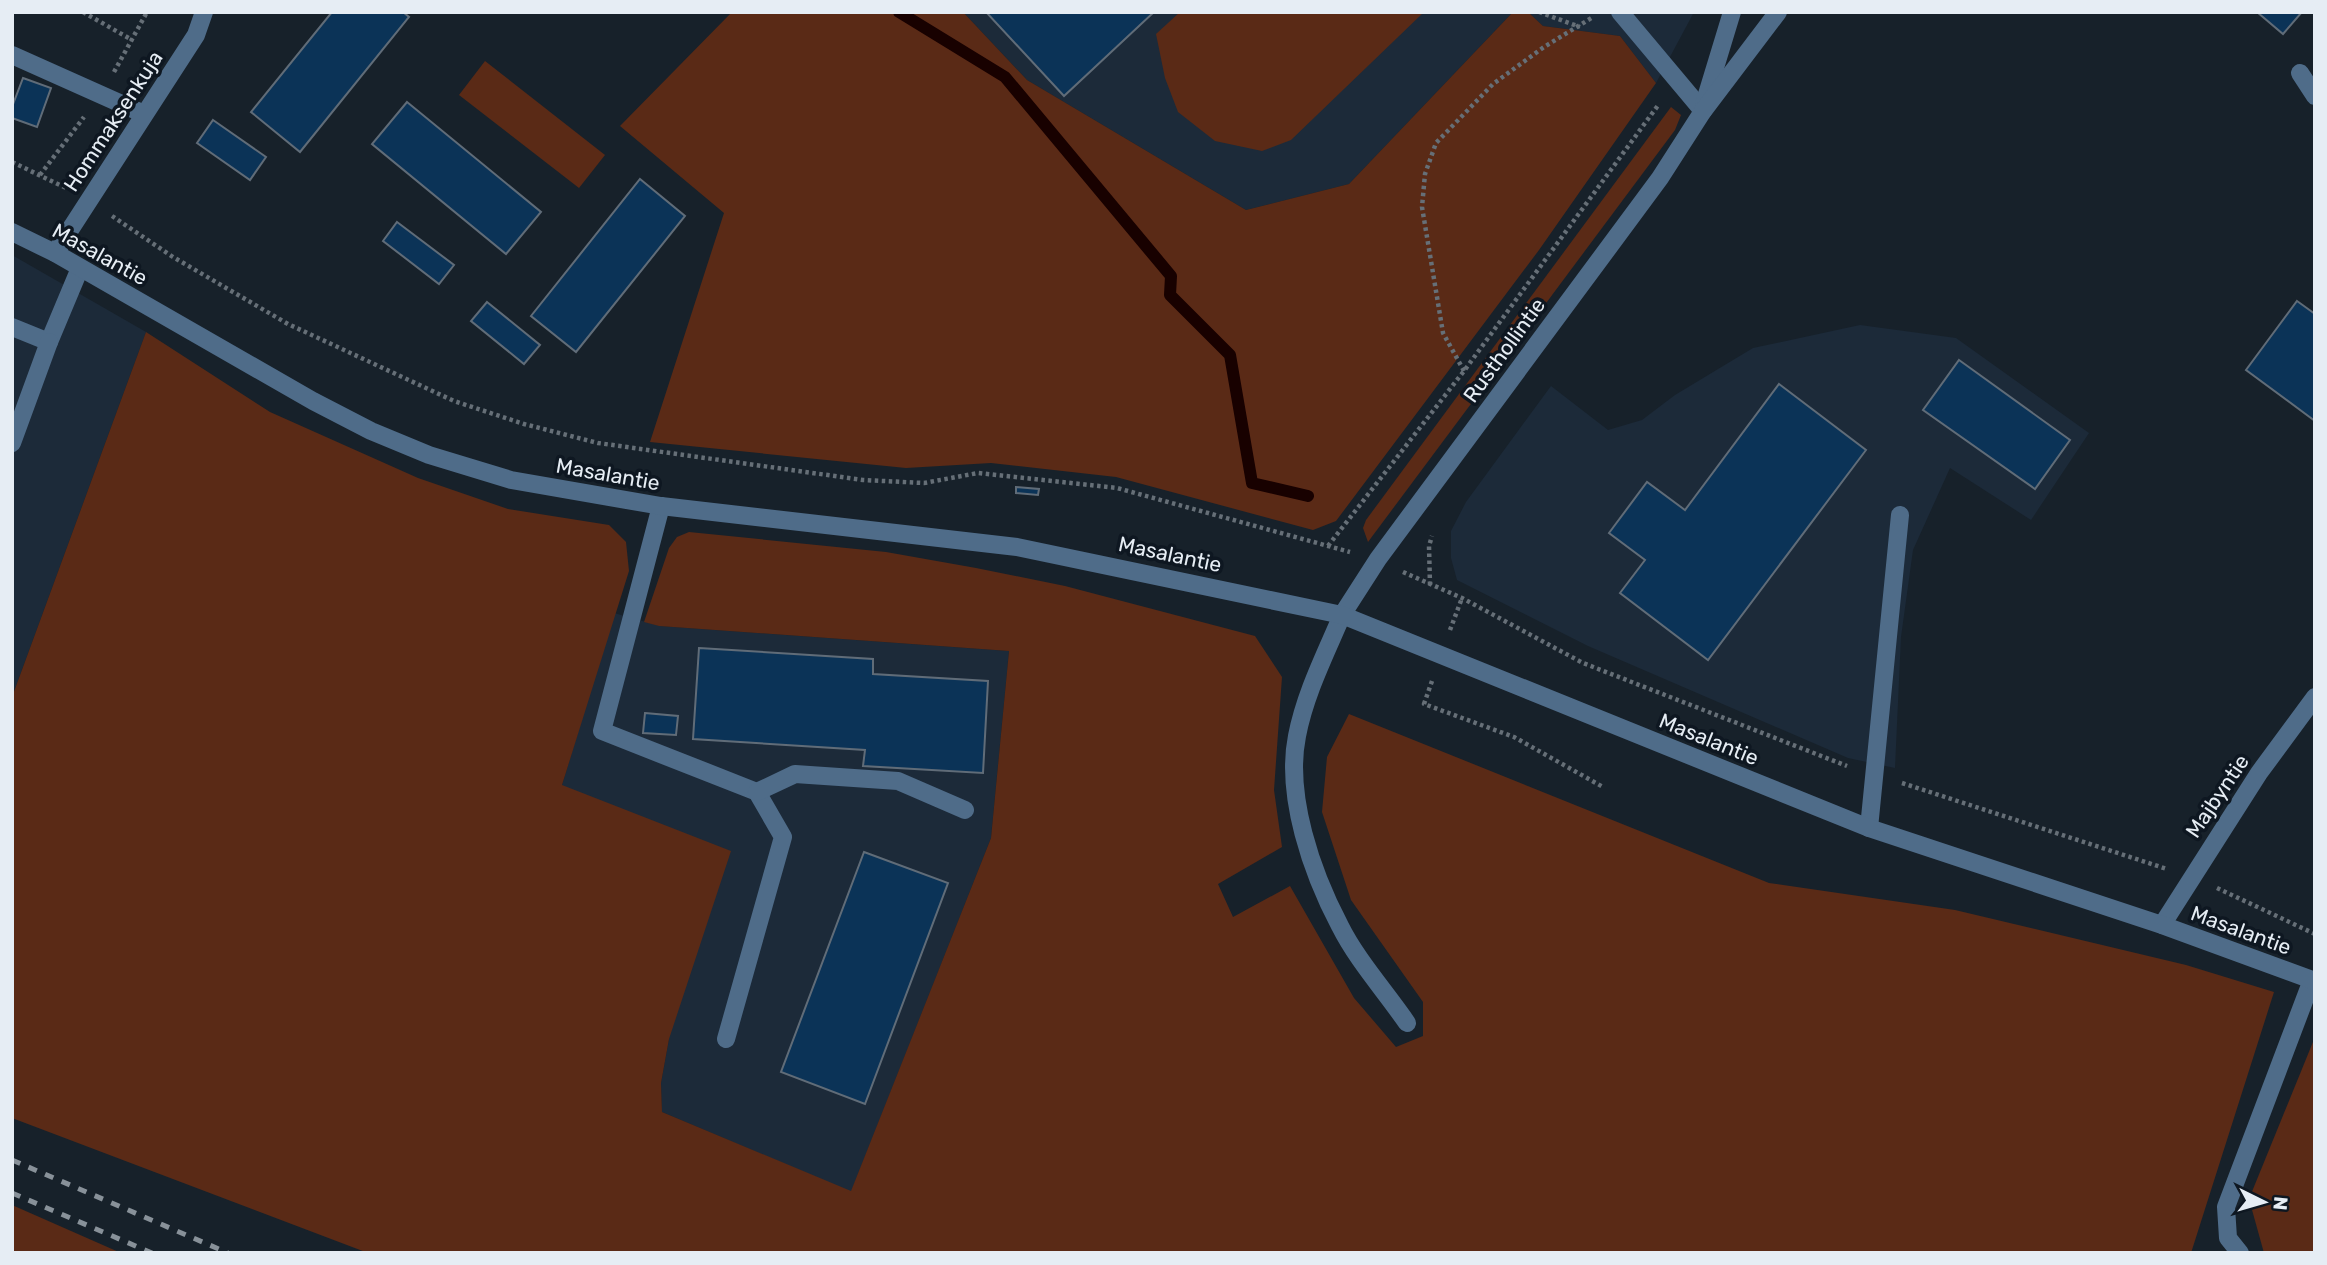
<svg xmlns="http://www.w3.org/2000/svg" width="2327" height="1265" viewBox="0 0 2327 1265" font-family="Rubik,sans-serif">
  <rect width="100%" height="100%" fill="#17212a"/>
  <g fill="#1c2a39">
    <polygon points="963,12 1513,12 1349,184 1246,210 1027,80"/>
    <polygon points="1528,12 1694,12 1656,83 1620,36 1543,26"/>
    <polygon points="12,255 146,332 12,697"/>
    <polygon points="1860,325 1956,338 2089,433 2031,520 1950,468 1913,550 1901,637 1895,768 1848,758 1588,646 1457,580 1451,558 1451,531 1466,502 1551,386 1608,430 1642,420 1675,395 1753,348"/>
    <polygon points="614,613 660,626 1009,651 991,838 851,1192 662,1112 661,1083 669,1039 562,785"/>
  </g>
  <g fill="#5a2a16">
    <polygon points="732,12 963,12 1027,80 1246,210 1349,184 1513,12 1528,12 1543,26 1620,36 1656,83 1539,250 1336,521 1313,530 1116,477 991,463 906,468 650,442 724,213 620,126"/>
    <polygon points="1180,12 1424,12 1291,140 1262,151 1215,141 1178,112 1165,78 1156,34"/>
    <polygon points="485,61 605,155 579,188 459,95"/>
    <polygon points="1671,107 1681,115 1675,130 1368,542 1363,528 1366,520"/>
    <polygon points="146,332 270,412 418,478 508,509 609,525 626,542 629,571 562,785 731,851 669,1039 661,1083 662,1112 851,1191 991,838 1009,651 659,626 644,622 669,548 677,537 689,532 886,552 976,568 1065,586 1255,636 1282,677 1274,790 1282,847 1218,884 1233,917 1290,886 1354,998 1396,1047 1423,1036 1423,1002 1351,900 1322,812 1327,757 1349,714 1769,883 1955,910 2186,965 2274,992 2191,1253 368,1253 12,1118 12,697"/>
    <polygon points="2315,1037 2315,1253 2264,1253 2249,1199"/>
    <polygon points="12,1205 121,1253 12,1253"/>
  </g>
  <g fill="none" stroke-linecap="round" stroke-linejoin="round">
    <polyline stroke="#180100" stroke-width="12" points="899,12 1005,77 1171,276 1170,295 1230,355 1252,483 1308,496"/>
  </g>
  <g fill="#0b3357" stroke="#606c78" stroke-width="2">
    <polygon points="332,12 403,12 409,17 300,152 251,112"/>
    <polygon points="986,12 1154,12 1064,96"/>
    <polygon points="2257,12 2302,12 2283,34"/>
    <polygon points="23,78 51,88 37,127 12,118 12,107"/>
    <polygon points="407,102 541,212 506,254 372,144"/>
    <polygon points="213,120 266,157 250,180 197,143"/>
    <polygon points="640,179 685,216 576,352 531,316"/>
    <polygon points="397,222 454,265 439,284 383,241"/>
    <polygon points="2297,301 2315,314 2315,421 2246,370"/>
    <polygon points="487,302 540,345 524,364 471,321"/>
    <polygon points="1959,360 2070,440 2035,489 1923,410"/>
    <polygon points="1779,384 1866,450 1708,660 1620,593 1645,560 1609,533 1647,482 1685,510"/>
    <polygon points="1016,487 1039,489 1038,495 1016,493"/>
    <polygon points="699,648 873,659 873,674 988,681 983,773 863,766 865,750 693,739"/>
    <polygon points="645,713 678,716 676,735 643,733"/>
    <polygon points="864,852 948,883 865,1104 781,1072"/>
  </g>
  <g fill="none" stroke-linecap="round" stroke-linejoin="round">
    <g stroke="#666f77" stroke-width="4.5" stroke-dasharray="3.5 3.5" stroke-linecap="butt">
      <polyline points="83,12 132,40"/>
      <polyline points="1539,12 1580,27"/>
      <polyline points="114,72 147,12"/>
      <polyline points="12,162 66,188"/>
      <polyline points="40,175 84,117"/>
      <polyline points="112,216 173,257 288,324 454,401 524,424 598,443 863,480 924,483 978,473 1117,488 1350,552"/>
      <polyline points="1464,371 1443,333 1422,207 1425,174 1436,143 1493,84 1544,47 1593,17"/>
      <polyline points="1328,546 1464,371 1659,104"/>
      <polyline points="1403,572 1462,598 1583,663 1847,766"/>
      <polyline points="1430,585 1429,546 1432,536"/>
      <polyline points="1450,630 1462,598"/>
      <polyline points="1432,681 1424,704 1514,737 1603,787"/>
      <polyline points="1902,783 2167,869"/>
      <polyline points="2217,888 2315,934"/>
    </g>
    <g stroke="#4f6c89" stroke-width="18">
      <polyline points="1620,12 1703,111"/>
      <polyline points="12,55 144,114"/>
      <polyline points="2300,73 2315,96"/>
      <polyline points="12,327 49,342 80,268"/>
      <polyline points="12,443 49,342"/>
      <polyline points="661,506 602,731 757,792 783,837 726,1039"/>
      <path d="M1342,615c-17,40 -37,79 -45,121 -12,60 15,137 43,190 17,34 45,65 67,97"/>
      <polyline points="757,792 795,774 898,781 965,810"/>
      <polyline points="1869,828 1900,515"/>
      <polyline points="2240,1253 2228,1238 2226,1207 2312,980"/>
    </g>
    <g stroke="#4f6c89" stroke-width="18">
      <polyline points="1704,104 1732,12"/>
      <polyline points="55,253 196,35 204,12"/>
      <polyline points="1342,615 1378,559 1660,178 1703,111 1778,12"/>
      <polyline points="2162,925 2259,773 2315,697"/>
    </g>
    <polyline stroke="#4f6c89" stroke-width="18" points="12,232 55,253 313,401 371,431 429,455 511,480 661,506 1017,547 1342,615 1869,828 2162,925 2315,981"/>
    <g stroke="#889199" stroke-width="5" stroke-dasharray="9 9" stroke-linecap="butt">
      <polyline points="12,1160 228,1253"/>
      <polyline points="12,1193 152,1253"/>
    </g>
  </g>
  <g text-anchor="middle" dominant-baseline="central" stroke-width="7" stroke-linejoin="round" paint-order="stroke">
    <g font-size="21" fill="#e6edf4" stroke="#0e1721">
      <text transform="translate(113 121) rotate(-57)">Hommaksenkuja</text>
      <text transform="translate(100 254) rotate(29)">Masalantie</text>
      <text transform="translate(1504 350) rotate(-54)">Rusthollintie</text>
      <text transform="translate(608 474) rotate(10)">Masalantie</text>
      <text transform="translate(1170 554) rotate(12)">Masalantie</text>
      <text transform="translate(1709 739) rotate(22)">Masalantie</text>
      <text transform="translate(2217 796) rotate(-56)">Majbyntie</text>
      <text transform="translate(2241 930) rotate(20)">Masalantie</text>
    </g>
  </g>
  <rect width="2327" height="1265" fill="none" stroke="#e6edf4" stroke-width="28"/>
  <g transform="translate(2264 1202) rotate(95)" stroke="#0e1721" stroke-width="5" paint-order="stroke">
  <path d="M0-5L12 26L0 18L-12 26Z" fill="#e6edf4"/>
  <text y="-10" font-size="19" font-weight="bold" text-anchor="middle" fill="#e6edf4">N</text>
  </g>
</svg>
